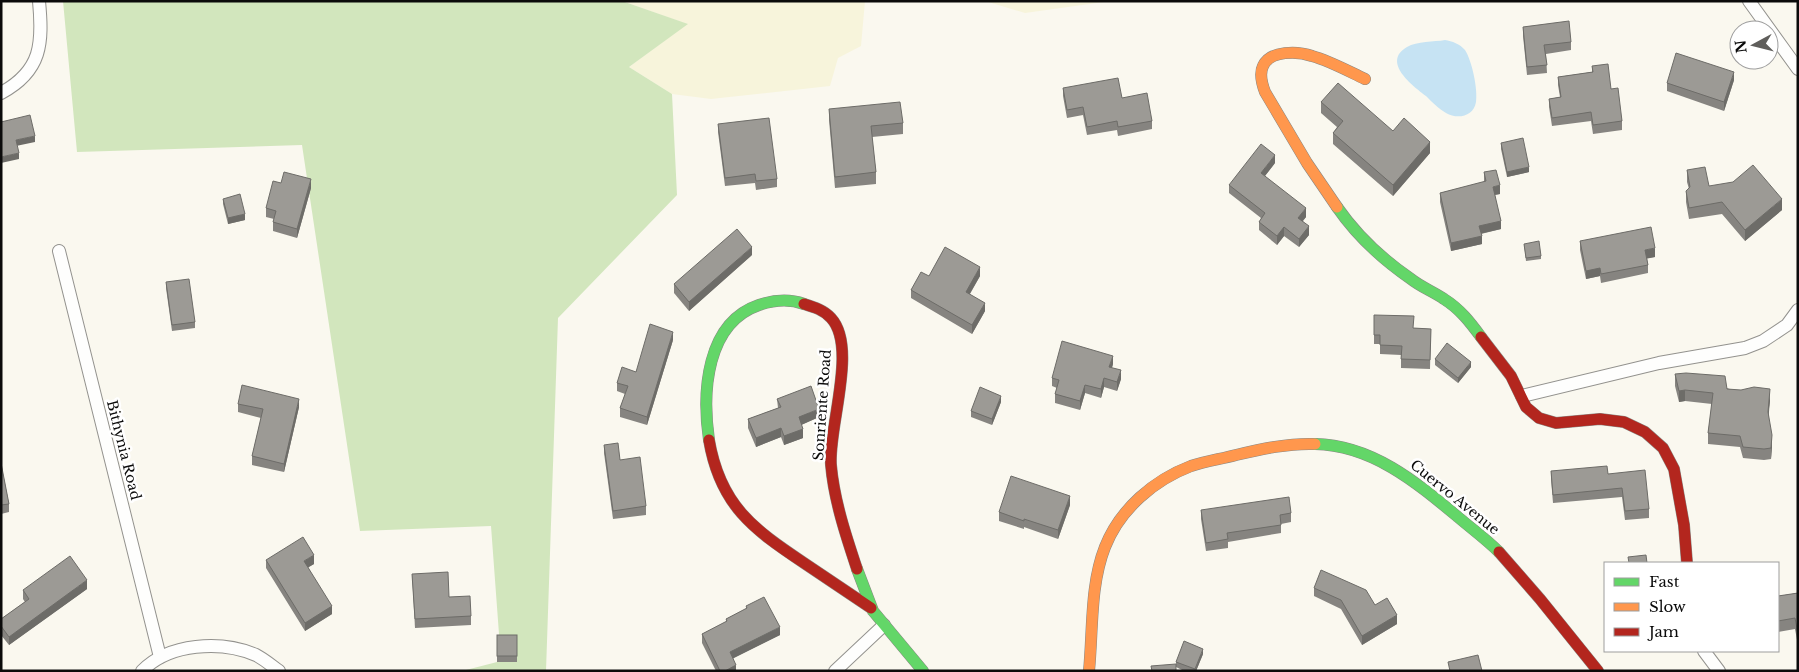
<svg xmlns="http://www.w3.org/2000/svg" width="1799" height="672" viewBox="0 0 1799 672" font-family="'Libre Baskerville',serif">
  <rect width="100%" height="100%" fill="#faf8ef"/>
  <g fill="#f7f4db">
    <polygon points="622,1 865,1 861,46 838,58 830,86 711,99 672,94 629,67 687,24"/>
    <polygon points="985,1 1111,1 1025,13"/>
  </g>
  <polygon fill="#d2e6bd" points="63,1 622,1 688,24 629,67 672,94 677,195 558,318 546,671 462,671 501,661 491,526 360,531 302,145 77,152"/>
  <path fill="#c6e3f3" d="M1445,40c7,1 15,4 20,10 7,11 13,39 11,52 -2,14 -18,18 -30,11 -7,-4 -14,-11 -20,-17 -13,-10 -45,-34 -19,-49 10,-6 27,-5 38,-7z"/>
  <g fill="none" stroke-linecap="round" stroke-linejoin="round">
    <defs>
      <g id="street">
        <polyline points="1749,1 1798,69"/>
        <path d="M1,93c41,-22 42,-50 38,-92"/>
        <polyline points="59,251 160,657"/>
        <polyline points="1522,396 1659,363 1745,348 1763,341 1787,325 1798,310"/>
        <polyline points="1704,651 1719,671"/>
        <path d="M142,671c27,-28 79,-31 114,-16 8,4 16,11 23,16"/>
        <polyline points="835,671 884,625"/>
      </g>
      <g id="fast">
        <path d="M1337,207c20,29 45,52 74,72 10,8 23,13 33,20 16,10 26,23 37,38"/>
        <path d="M709,440c-7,-48 -3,-117 50,-135 15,-5 31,-6 45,-1"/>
        <path d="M1315,444c57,1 101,38 143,73 14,12 28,22 41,35"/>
        <polyline points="857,569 873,611 923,671"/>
      </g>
      <g id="slow">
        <path d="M1337,207l-30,-44 -42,-71c-3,-8 -6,-18 -2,-26 7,-16 35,-15 49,-10 18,5 36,15 53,23"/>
        <path d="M1089,671c4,-41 1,-86 16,-124 15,-38 49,-67 86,-81 15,-5 30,-7 45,-11 26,-6 52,-12 79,-11"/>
      </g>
      <g id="jam">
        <path d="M804,304c10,3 20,6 27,14 27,29 -3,110 0,147 3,35 15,71 26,104"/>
        <polyline points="1481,337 1511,376 1526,407 1539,418 1556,423 1600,419 1624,422 1645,432 1663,448 1674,469 1684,525 1687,563"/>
        <path d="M709,440c11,65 44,89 95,123 22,15 45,30 67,45"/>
        <polyline points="1499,552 1540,599 1598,671"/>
      </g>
    </defs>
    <use href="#street" stroke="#93928e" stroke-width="14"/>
    <use href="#fast" stroke="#898884" stroke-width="12"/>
    <use href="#slow" stroke="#898884" stroke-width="12"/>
    <use href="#jam" stroke="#898884" stroke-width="12"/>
    <use href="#street" stroke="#fefefd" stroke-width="12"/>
    <use href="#fast" stroke="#63d668" stroke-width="11"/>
    <use href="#slow" stroke="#ff974d" stroke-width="11"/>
    <use href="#jam" stroke="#b3261e" stroke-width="11"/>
  </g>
  <g fill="#868480">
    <polygon points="1523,27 1571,42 1571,50 1546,54 1547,73 1527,75 1523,36"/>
    <polygon points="1592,66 1611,89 1622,121 1622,130 1593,134 1591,121 1552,126 1549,107 1549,99 1560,97 1558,85 1558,77 1592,72"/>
    <polygon points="1734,80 1724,111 1667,91 1667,83"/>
    <polygon points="1063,88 1122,98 1152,121 1152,129 1118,136 1117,130 1087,135 1083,115 1067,118 1063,96"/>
    <polygon points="1321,102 1393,131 1430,153 1393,196 1333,144 1333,133 1337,127 1321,113"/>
    <polygon points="829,109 903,123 903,134 872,137 876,172 876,184 835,188 829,120"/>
    <polygon points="718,124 777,179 777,187 756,190 755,183 725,186 718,132"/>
    <polygon points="1501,143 1529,172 1507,177 1501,149"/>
    <polygon points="1275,163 1265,176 1306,217 1303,221 1309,235 1299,247 1284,236 1277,245 1259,230 1259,222 1261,218 1229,193 1229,185"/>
    <polygon points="1687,170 1709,186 1782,210 1745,241 1722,214 1689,219 1686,202 1686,191 1689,189 1687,182"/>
    <polygon points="1484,172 1500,194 1495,195 1501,229 1481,234 1482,244 1451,251 1440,202 1440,193 1484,182"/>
    <polygon points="281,183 311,188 297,238 273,231 273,222 274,219 266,217 266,208"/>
    <polygon points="223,199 245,220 228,224 223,204"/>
    <polygon points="1580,241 1655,257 1647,258 1648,265 1648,273 1601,283 1600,276 1586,279 1580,250"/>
    <polygon points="1524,244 1541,256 1541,259 1526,261"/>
    <polygon points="752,255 689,311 674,293 674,284"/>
    <polygon points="929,276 980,276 970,294 985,311 972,334 911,298 911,290"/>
    <polygon points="166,282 195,322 195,328 172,331 166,288"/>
    <polygon points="1374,315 1413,328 1431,329 1430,369 1401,368 1401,355 1380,354 1380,344 1374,344"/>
    <polygon points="673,340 647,425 620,417 620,408 625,394 617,391 617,383 636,372"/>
    <polygon points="1435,359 1471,367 1458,383 1435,365"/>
    <polygon points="1113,364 1112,368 1121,379 1117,391 1104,387 1101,398 1085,393 1080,410 1055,403 1055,394 1057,388 1052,386 1052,378"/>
    <polygon points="1675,374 1770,400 1768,416 1772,446 1771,459 1764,460 1743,458 1740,447 1708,444 1708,433 1712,404 1685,401 1679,402 1675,386"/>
    <polygon points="777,399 819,417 801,425 803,438 784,445 781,437 756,447 748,428 748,419 778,408"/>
    <polygon points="1001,402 992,425 971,417 971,411"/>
    <polygon points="238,404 299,407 284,472 252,465 252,456 261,418 238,412"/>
    <polygon points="604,445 620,460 646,506 646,515 613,519 604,453"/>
    <polygon points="1,463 9,504 9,512 1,514"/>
    <polygon points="1551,471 1608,474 1649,509 1649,518 1625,520 1622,497 1553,503 1551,479"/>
    <polygon points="1070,505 1058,539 1024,527 1024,529 999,521 999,512"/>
    <polygon points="1201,510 1291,513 1291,522 1281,524 1281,533 1228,542 1228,548 1206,551 1201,519"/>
    <polygon points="266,560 314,564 308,567 332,614 305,631 266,568"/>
    <polygon points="412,574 449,597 471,616 471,625 415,628"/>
    <polygon points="1314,588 1375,605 1397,624 1362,645 1341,609 1314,596"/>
    <polygon points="87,589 9,645 1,635 1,619 25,602 23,599 23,590"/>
    <polygon points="1798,593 1798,645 1795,629 1778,632 1778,596"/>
    <polygon points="746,606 780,635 733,658 736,671 716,671 702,643 702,634 726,622 726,619 746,609"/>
    <rect x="497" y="635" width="20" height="27"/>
    <polygon points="1203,654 1196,671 1184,671 1176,667 1176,662"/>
  </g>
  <g fill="#6d6c68">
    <polygon points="1734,72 1734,80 1724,111 1724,102"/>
    <polygon points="35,136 35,142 16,146 16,140"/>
    <polygon points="1430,142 1430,153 1393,196 1393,185"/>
    <polygon points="19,153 19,159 1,163 1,157"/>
    <polygon points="1275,155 1275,163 1261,181 1261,173"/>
    <polygon points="1529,167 1529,172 1507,177 1507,172"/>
    <polygon points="311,179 311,188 297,238 297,229"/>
    <polygon points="1500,185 1500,194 1493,195 1493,187"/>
    <polygon points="1782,199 1782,210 1745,241 1745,230"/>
    <polygon points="1306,208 1306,217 1298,226 1298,218"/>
    <polygon points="245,214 245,220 228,224 228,218"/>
    <polygon points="1501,221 1501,229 1479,234 1479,226"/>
    <polygon points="1309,226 1309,235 1299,247 1299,239"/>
    <polygon points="1284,227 1284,236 1277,245 1277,236"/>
    <polygon points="1482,236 1482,244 1451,251 1451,243"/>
    <polygon points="752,247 752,255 689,311 689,302"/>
    <polygon points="1655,248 1655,257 1645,259 1645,250"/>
    <polygon points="980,267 980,276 966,300 966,292"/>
    <polygon points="1600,268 1600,276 1586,279 1586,271"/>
    <polygon points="985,303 985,311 972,334 972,325"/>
    <polygon points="673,332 673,340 647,425 647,417"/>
    <polygon points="1113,356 1113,364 1109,376 1109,367"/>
    <polygon points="1471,362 1471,367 1458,383 1458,378"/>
    <polygon points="1121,370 1121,379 1117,391 1117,382"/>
    <polygon points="1104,378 1104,387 1101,398 1101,389"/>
    <polygon points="1085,385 1085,393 1080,410 1080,401"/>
    <polygon points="1770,389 1770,400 1768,423 1768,412"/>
    <polygon points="1685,390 1685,401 1679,402 1679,391"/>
    <polygon points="1001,396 1001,402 992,425 992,419"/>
    <polygon points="299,399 299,407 284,472 284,464"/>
    <polygon points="819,409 819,417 799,426 799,417"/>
    <polygon points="781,428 781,437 756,447 756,438"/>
    <polygon points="803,429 803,438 784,445 784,436"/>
    <polygon points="1772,435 1772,446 1771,459 1771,448"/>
    <polygon points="1070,496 1070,505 1058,539 1058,530"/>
    <polygon points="314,555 314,564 304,570 304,561"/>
    <polygon points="87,580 87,589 9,645 9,637"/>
    <polygon points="332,606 332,614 305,631 305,623"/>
    <polygon points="1397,615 1397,624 1362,645 1362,636"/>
    <polygon points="780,627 780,635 730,660 730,652"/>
    <polygon points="1203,649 1203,654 1196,671 1195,671"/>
    <polygon points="736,665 736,671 725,671"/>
  </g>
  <g fill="#9c9a95" stroke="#6d6c68">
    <polygon points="1569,21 1571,42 1544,45 1547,65 1527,67 1523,27"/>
    <polygon points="1676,53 1734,72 1724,102 1667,83"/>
    <polygon points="1608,64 1611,89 1618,88 1622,121 1593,125 1591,112 1552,118 1549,99 1561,97 1558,77 1593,72 1592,66"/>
    <polygon points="1118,78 1122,98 1147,93 1152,121 1118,127 1117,121 1087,127 1083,107 1067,110 1063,88"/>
    <polygon points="1338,83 1393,131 1404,118 1430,142 1393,185 1333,133 1343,121 1321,102"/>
    <polygon points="900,102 903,123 871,126 876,172 835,177 829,109"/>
    <polygon points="30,115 35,136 16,140 19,153 1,157 1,122"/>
    <polygon points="769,118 777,179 756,181 755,174 725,178 718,124"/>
    <polygon points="1523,138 1529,167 1507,172 1501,143"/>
    <polygon points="1261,144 1275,155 1261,173 1306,208 1298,218 1309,226 1299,239 1284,227 1277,236 1259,222 1265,213 1229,185"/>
    <polygon points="1753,165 1782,199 1745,230 1722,202 1689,208 1686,191 1690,187 1687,170 1705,167 1709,186 1733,182"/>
    <polygon points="1496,170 1500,185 1493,187 1501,221 1479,226 1482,236 1451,243 1440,193 1486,181 1484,172"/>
    <polygon points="284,172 311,179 297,229 273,222 276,211 266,208 273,181 281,183"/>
    <polygon points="240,194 245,214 228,218 223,199"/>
    <polygon points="1651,227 1655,248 1645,250 1648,265 1601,274 1600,268 1586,271 1580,241"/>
    <polygon points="737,229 752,247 689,302 674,284"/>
    <polygon points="1539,241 1541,256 1526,258 1524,244"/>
    <polygon points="945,247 980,267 966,292 985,303 972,325 911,290 921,272 929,276"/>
    <polygon points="189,279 195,322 172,325 166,282"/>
    <polygon points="1374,315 1414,316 1413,328 1431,329 1430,360 1401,359 1402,346 1380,345 1380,335 1374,335"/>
    <polygon points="650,324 673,332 647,417 620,408 628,386 617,383 622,367 636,372"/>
    <polygon points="1062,341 1113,356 1109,367 1121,370 1117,382 1104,378 1101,389 1085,385 1080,401 1055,394 1059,380 1052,378"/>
    <polygon points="1447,343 1471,362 1458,378 1435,359"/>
    <polygon points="1686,373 1725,376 1727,389 1741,390 1754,387 1770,389 1768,412 1772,435 1771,448 1764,449 1743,447 1740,436 1708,433 1713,393 1685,390 1679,391 1675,374"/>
    <polygon points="242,385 299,399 284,464 252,456 263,409 238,404"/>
    <polygon points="811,386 819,409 799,417 803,429 784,436 781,428 756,438 748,419 781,407 777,399"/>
    <polygon points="980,387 1001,396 992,419 971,411"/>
    <polygon points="618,443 620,460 640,457 646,506 613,511 604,445"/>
    <polygon points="1,463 9,504 1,505"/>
    <polygon points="1607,466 1608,474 1645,470 1649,509 1625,511 1622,488 1553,495 1551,471"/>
    <polygon points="1011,476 1070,496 1058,530 1024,519 1024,521 999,512"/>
    <polygon points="1289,497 1291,513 1280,515 1281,525 1227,533 1228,539 1206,543 1201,510"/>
    <polygon points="303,537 314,555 304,561 332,606 305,623 266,560"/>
    <polygon points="1646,555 1647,563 1629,563 1628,557"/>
    <polygon points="70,556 87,580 9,637 1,626 1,619 29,599 23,590"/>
    <polygon points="1321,570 1366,590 1375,605 1387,598 1397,615 1362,636 1341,600 1314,588"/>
    <polygon points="448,572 449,597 470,596 471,616 415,619 412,574"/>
    <polygon points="1798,593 1798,634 1795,618 1778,621 1778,596"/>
    <polygon points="764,597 780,627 730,652 736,665 725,671 720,671 702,634 727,621 726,619 747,608 746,606"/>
    <rect x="497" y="635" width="20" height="21"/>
    <polygon points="1184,641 1203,649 1195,669 1176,662"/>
    <polygon points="1478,655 1482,671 1450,671 1448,662"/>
    <polygon points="1176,664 1176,671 1152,671 1151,666"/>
  </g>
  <g text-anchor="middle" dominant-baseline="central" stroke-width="5" stroke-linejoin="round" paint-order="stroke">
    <g font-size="14" fill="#0b0b0b" stroke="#fff">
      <text transform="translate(822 405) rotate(-86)">Sonriente Road</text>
      <text transform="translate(124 450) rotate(76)">Bithynia Road</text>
      <text transform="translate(1455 497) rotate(39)">Cuervo Avenue</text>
    </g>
  </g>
  <rect width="1799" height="672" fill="none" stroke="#0b0b0b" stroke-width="5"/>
  <rect x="1604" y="562" width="175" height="90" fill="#ffffff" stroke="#9d9d9d"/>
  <rect x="1614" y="578" width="25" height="8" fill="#63d668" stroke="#9d9d9d"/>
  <text x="1649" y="587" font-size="15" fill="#0b0b0b">Fast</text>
  <rect x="1614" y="603" width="25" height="8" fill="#ff974d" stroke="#9d9d9d"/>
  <text x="1649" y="612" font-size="15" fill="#0b0b0b">Slow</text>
  <rect x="1614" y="628" width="25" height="8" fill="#b3261e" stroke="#9d9d9d"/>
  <text x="1649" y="637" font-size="15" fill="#0b0b0b">Jam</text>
  <g transform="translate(1754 45) rotate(263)"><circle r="24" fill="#ffffff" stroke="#9d9d9d"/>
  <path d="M0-4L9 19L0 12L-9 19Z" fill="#5f5e5b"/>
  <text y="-8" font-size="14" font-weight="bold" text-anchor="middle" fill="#0b0b0b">N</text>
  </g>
</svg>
